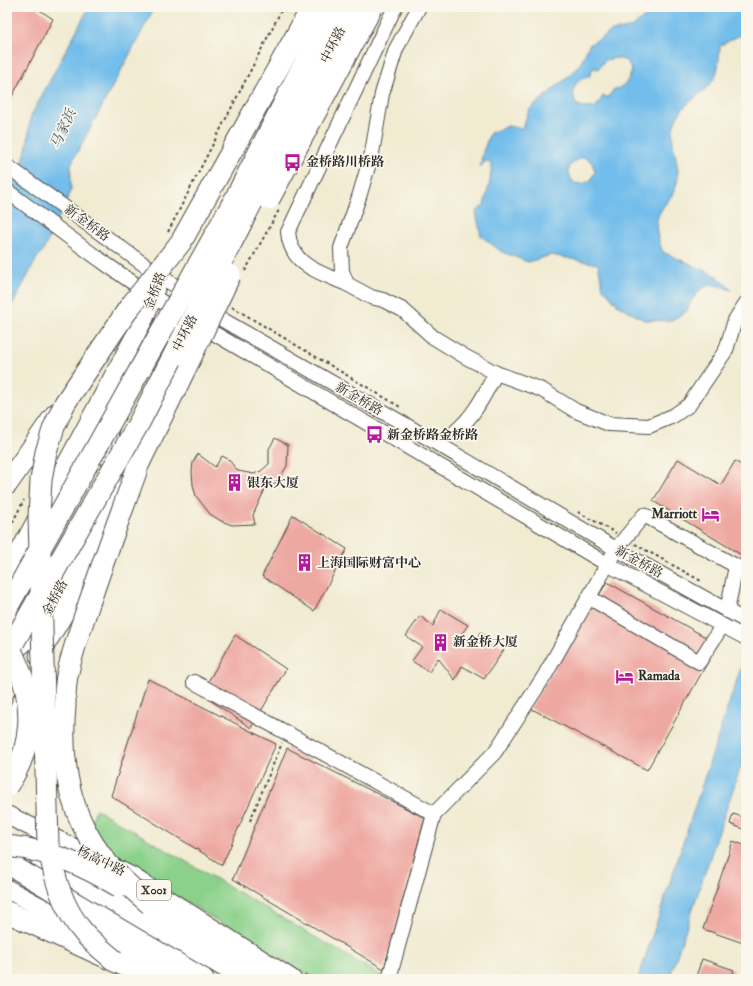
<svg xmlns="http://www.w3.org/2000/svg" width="753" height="986" viewBox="0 0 753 986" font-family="'IM FELL Double Pica','Noto Serif SC',serif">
  <rect width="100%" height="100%" fill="#fbf7ec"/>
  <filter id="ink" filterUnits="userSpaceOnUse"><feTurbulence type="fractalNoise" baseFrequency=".025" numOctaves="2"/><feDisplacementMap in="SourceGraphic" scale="8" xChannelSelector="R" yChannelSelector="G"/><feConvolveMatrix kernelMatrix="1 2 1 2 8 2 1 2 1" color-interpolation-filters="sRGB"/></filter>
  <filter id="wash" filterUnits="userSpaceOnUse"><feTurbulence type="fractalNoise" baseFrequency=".012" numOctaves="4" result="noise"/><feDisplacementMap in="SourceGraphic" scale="16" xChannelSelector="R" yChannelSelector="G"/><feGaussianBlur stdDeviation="0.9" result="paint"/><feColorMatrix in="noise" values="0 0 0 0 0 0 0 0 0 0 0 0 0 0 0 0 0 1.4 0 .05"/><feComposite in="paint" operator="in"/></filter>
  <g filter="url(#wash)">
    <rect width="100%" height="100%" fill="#f1ebd2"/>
    <polygon fill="#8bd18b" stroke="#5b7e5b" points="96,809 387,979 314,979 85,841"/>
    <g fill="#72bdeb" stroke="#4e748b" fill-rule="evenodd">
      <path d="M89,7h66l-84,157v25l-3,8 -24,52 -7,9 -30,57v-121c8,-12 15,-26 18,-40 4,-13 3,-25 6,-38z"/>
      <path d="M656,7h90v28l-8,1 -18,10c-1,10 -1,25 -6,33 -12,18 -34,24 -40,46 -5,16 4,33 4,49 0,34 -36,30 -15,78l54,24 15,14c-6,-1 -16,-6 -22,-5 -12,2 -19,16 -23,26l-17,10 -26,-1 -26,-15 -15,-17 -5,-24 -47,-9 -23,7 -26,-10 -21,-16 -5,-24 8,-7 6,-24 2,-17 -6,-3 -6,6 3,-15 7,-19 18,-7 14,3 7,-19 41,-35 12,-14 7,-16 23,-14 21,-4zM616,58l11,3 5,10c-4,11 -8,16 -19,19l-4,7 -6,-1 -7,11 -11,1 -9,-4c-5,-13 -3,-24 13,-27l4,-9 5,1 7,-9zM584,157l8,5 3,10 -4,8 -8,4 -9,-1c-10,-14 -5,-20 10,-26z"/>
      <polygon points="746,652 746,751 669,979 638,979"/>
    </g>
    <g id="blocks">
      <g fill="#eea8a2">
        <polygon points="7,7 35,7 53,19 7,106"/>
        <polygon points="275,438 288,445 287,466 278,481 265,489 253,515 255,524 232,525 221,521 210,514 196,496 193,485 192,472 193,462 198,454 215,467 222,456 228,459 238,471 254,474 261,471 269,464 269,449"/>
        <polygon points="678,459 721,485 735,461 746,468 746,550 743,556 653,501"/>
        <polygon points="293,515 347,549 314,611 262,576"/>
        <polygon points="607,582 718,644 647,770 530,708"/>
        <polygon points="441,609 468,625 458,639 474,645 480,632 505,648 484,679 462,666 455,680 438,658 429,672 412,661 422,647 406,636 420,616 433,626"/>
        <polygon points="235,635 286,669 251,728 201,694"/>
        <polygon points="148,679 276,744 222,865 111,796"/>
        <polygon points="287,748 425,818 384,969 233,879"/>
        <polygon points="733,814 746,818 746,830 730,824"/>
        <polygon points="733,841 746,846 746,944 703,929"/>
        <polygon points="702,959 734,970 731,979 695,979"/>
      </g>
    </g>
  </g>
  <g filter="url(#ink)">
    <use href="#blocks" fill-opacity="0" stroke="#494844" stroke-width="1"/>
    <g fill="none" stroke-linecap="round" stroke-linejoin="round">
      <defs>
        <g id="minor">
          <polyline points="419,7 396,49 382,94 372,153 359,197 341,248 342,271 347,284 371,297 383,300 403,310 433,337 464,356 496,373 542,390 576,411 609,424 649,426 673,416 689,405 726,350 735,320 746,303"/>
          <polyline points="7,166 160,276 197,300 216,316 404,424 616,549 746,621"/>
          <path d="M7,191c57,42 113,86 173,122"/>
          <path d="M347,284c-28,-12 -56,-18 -59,-52l107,-225"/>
          <polyline points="198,324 607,564 746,638"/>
          <path d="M456,431c19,-16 28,-36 40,-58"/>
          <polyline points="590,598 699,662 722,626"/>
          <polyline points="194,682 434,814"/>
          <polyline points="389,979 434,814 495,752 545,675 616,549 644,515 736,566 727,611"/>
        </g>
        <g id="major">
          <polyline points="109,459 109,431 111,422"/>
          <polyline points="7,575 145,317 162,271"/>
          <polyline points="12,653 32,636 43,621 121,475"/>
          <polyline points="7,815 131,876 292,979"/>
          <polyline points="7,889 175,979"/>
        </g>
        <g id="highway">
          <polyline points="7,484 56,414"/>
          <polyline points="128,486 190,359"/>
          <polyline points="40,656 45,643 84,578 108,526"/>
          <polyline points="7,743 29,687"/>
          <polyline points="40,857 246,979"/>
          <polyline points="7,863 203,979"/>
          <polyline points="150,904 269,979"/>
          <polyline points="7,912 154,979"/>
        </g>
      </defs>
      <use href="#minor" stroke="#494844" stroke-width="16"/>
      <use href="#major" stroke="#494844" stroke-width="20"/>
      <use href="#highway" stroke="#494844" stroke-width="23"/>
      <g stroke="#494844" stroke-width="2" stroke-dasharray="3 3" stroke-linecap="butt">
        <polyline points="168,232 283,7"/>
        <polyline points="245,271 279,210"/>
        <polyline points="232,307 402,408"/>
        <polyline points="578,512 616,533"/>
        <polyline points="7,533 24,500"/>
        <polyline points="635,544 701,581"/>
        <polyline points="250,821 282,743"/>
        <polyline points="305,975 311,979"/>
      </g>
      <use href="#minor" stroke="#fff" stroke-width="14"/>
      <use href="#major" stroke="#fff" stroke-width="18"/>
      <use href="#highway" stroke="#fff" stroke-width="21"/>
      <defs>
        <g id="highway-bridge">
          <polyline points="269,199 372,7"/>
          <polyline points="190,359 230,275"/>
          <path d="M137,469c-15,42 -31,84 -45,126 -9,26 -19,53 -25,81 -2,10 -2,20 -2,30 -4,45 0,89 23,129 15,28 38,49 62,69"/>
          <polyline points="7,608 235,199 333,7"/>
          <path d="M7,645c5,5 7,12 10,19 18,39 16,86 -10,122"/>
          <polyline points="7,654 140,421 352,7"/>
          <path d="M7,846c45,5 74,18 113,41"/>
          <path d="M115,961c-10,-9 -21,-17 -30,-27 -23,-25 -31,-58 -37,-90l-9,-327 2,-37 5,-28 8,-25 11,-24 64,-95 52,-66 131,-235"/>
        </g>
      </defs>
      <use href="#highway-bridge" stroke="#494844" stroke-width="23" stroke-linecap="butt"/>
      <use href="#highway-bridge" stroke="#fff" stroke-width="21"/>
    </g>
  </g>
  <defs>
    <symbol id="bus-bare" viewBox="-9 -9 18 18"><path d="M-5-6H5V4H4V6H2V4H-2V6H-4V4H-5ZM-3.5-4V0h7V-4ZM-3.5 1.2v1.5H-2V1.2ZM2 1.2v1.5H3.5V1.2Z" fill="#b5179e" stroke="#fbf7ec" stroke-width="2.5" paint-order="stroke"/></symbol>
    <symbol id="building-bare" viewBox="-9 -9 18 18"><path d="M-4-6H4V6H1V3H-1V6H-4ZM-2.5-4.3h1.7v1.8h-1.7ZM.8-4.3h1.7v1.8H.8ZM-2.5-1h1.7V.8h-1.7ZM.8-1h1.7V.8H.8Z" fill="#b5179e" stroke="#fbf7ec" stroke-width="2.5" paint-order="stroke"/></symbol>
    <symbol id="hotel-bare" viewBox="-9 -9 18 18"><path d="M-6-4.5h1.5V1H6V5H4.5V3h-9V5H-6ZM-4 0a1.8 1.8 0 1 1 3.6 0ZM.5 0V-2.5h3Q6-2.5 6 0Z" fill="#b5179e" stroke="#fbf7ec" stroke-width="2.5" paint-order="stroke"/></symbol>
  </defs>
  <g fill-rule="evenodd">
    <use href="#bus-bare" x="280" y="150" width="25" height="25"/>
    <use href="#bus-bare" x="362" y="422" width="25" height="25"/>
    <use href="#building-bare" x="222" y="470" width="25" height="25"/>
    <use href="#hotel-bare" x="698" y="502" width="25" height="25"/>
    <use href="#building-bare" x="292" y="550" width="25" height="25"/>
    <use href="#building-bare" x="428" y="630" width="25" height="25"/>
    <use href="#hotel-bare" x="612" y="664" width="25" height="25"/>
  </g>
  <g text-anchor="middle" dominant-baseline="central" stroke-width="3.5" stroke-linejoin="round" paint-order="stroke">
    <rect fill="#fbf7ec" stroke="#696865" stroke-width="1" x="137" y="880" width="34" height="20" rx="3"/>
    <g font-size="12" font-weight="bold" fill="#2b2b2b">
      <text x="154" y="890">X001</text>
    </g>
    <g font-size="13" fill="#2b2b2b" stroke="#fbf7ec">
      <text transform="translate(333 45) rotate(-63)">中环路</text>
      <text transform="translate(87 223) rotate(36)">新金桥路</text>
      <text transform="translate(155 291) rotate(-69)">金桥路</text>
      <text transform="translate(185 333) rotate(-63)">中环路</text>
      <text transform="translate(359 399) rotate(30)">新金桥路</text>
      <text transform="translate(639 562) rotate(29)">新金桥路</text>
      <text transform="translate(55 598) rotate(-62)">金桥路</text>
      <text transform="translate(101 861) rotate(26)">杨高中路</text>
    </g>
    <g font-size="13" font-weight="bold" fill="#2b2b2b" stroke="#fbf7ec" text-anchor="start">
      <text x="306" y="162">金桥路川桥路</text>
      <text x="387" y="435">新金桥路金桥路</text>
      <text x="247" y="483">银东大厦</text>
      <text x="697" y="514" text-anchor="end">Marriott</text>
      <text x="317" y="563">上海国际财富中心</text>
      <text x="453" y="642">新金桥大厦</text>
      <text x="638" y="676">Ramada</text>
    </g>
    <g font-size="14" font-style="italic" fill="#405765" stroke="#fbf7ec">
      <text transform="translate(63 129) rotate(-66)">马家浜</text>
    </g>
  </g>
  <rect width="753" height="986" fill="none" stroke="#fbf7ec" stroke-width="24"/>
</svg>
